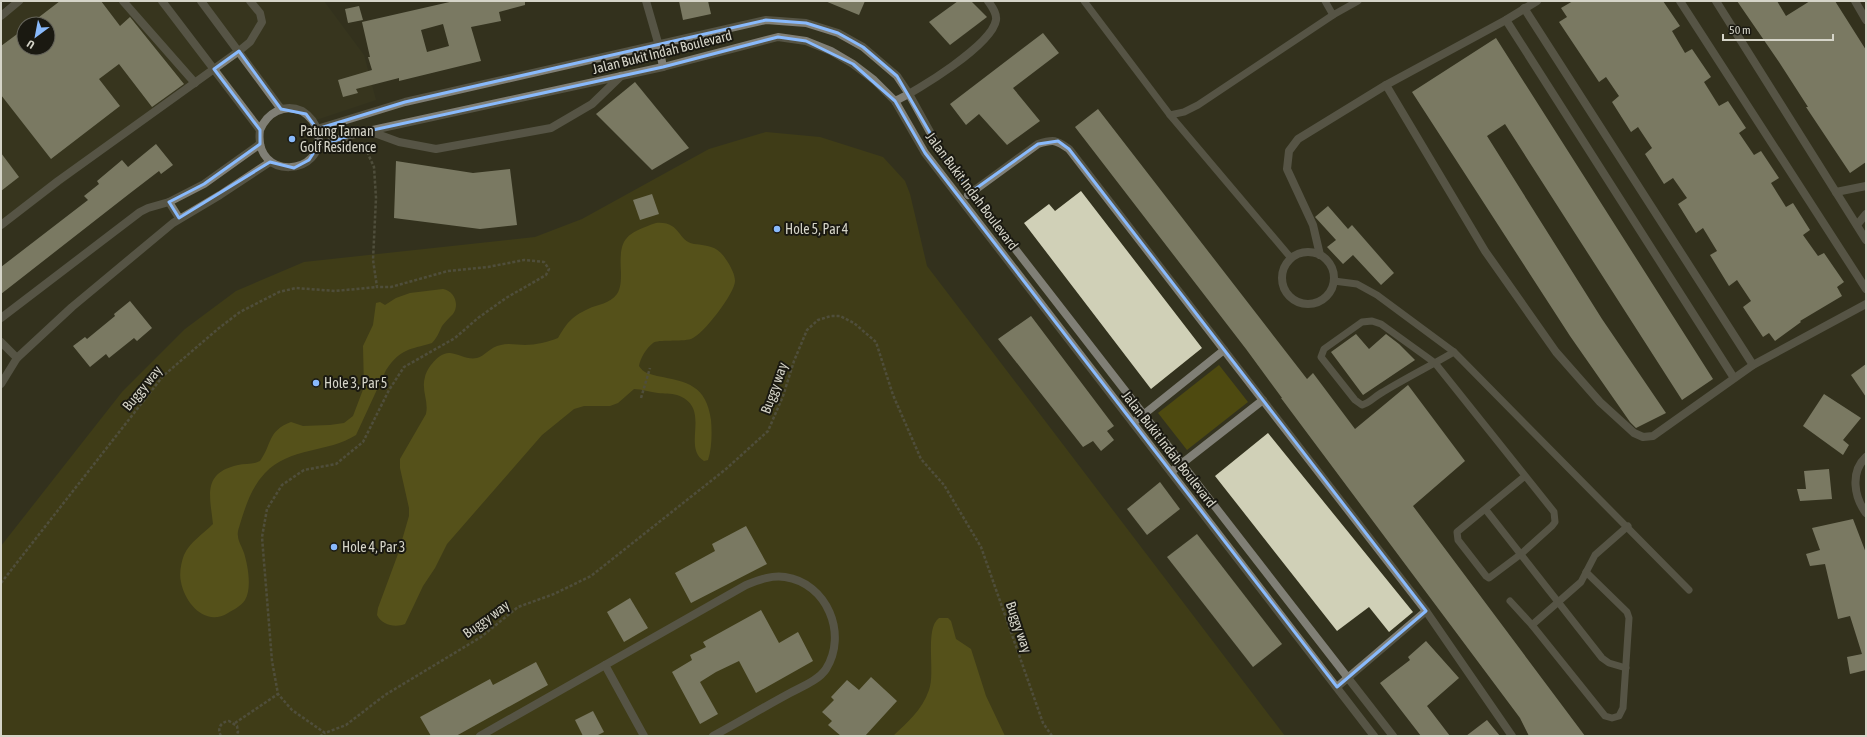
<svg xmlns="http://www.w3.org/2000/svg" width="1867" height="737" viewBox="0 0 1867 737" font-family="'Asap Condensed',sans-serif">
  <rect width="100%" height="100%" fill="#33321e"/>
  <g fill="#3c3b20" fill-rule="evenodd">
    <path d="M21,1h141l52,68 -213,161v-213zM24,24h24v24h-24z"/>
    <polygon points="197,1 324,1 364,55 376,100 313,121 306,114 281,109"/>
  </g>
  <g fill="#4e4a10">
    <polygon points="766,132 820,137 883,157 905,181 910,194 927,266 1285,736 1,736 1,546 122,392 185,329 236,291 304,262 535,237 582,219 709,149"/>
    <polygon points="1219,365 1248,402 1187,450 1158,413"/>
  </g>
  <g fill="#7f7817">
    <path d="M656,223c25,-2 21,18 38,21 16,2 24,2 33,17 4,6 8,14 8,20 0,12 -32,54 -44,58 -10,3 -33,0 -38,4 -7,5 -13,16 -14,23 4,7 11,8 18,10 31,6 49,9 54,44 1,12 1,28 -3,40l-4,1c-23,-14 9,-54 -27,-66 -6,-2 -13,-1 -19,-2 -8,-1 -16,-4 -24,-4l-16,14 -8,3h-26l-10,3 -32,26 -95,109 -12,24 -12,18 -18,38c-10,4 -23,1 -28,-9l1,-7 20,-54 11,-38v-8l-9,-40v-9l26,-45c3,-13 -5,-24 -1,-37 2,-9 14,-25 25,-24 9,1 17,7 27,5 8,-2 13,-11 24,-13 7,-2 16,0 24,0 11,0 23,-3 33,-7 9,-15 13,-21 30,-29 10,-5 22,-5 29,-15 4,-6 4,-14 4,-21 -2,-34 3,-39 35,-50z"/>
    <path d="M443,289c11,2 17,15 10,25 -4,4 -8,8 -11,12 -3,6 -5,12 -10,17 -23,7 -31,5 -46,27l-30,65c-28,18 -67,12 -91,38 -14,15 -19,32 -25,51 -1,4 -3,8 -2,12 0,5 4,11 6,17 4,13 8,35 1,47 -4,6 -12,10 -17,13 -23,14 -43,-10 -47,-31 -2,-8 0,-19 3,-27 6,-13 19,-21 29,-31 -3,-28 -11,-51 25,-59 7,-2 15,0 22,-4 12,-16 7,-30 31,-39l12,4 27,-1 14,-2 9,-7 11,-29 -1,-41 10,-21 3,-22 4,-1 5,3 11,-7 14,-5z"/>
    <path d="M939,618h9l3,3 5,18 15,10 15,47 19,40h-112c15,-14 29,-26 36,-46 7,-17 -5,-61 10,-72z"/>
  </g>
  <g fill="#d0d0b7" fill-rule="evenodd">
    <polygon points="60,1 101,1 120,26 130,17 184,84 152,107 119,64 99,79 120,106 51,159 1,95 1,46 24,29 24,48 48,48 48,24 30,24"/>
    <path d="M454,1h71v4l-26,7 2,9 -30,6 10,34 -82,20v-3l-43,11 2,4 -15,4 -5,-17 34,-10 -4,-13h2l-8,-35zM443,24l6,22 -22,6 -6,-22z"/>
    <polygon points="679,1 708,1 711,14 683,20"/>
    <polygon points="825,1 865,1 859,15"/>
    <polygon points="958,1 971,1 987,17 950,45 929,22"/>
    <polygon points="1573,1 1663,1 1680,26 1672,31 1685,53 1692,49 1711,77 1704,82 1719,106 1728,101 1746,128 1739,133 1754,155 1761,151 1779,178 1771,183 1786,207 1793,203 1810,230 1803,235 1818,256 1824,253 1844,282 1837,287 1842,296 1800,321 1801,322 1775,341 1769,333 1763,337 1743,307 1751,301 1737,280 1729,286 1710,255 1717,251 1703,228 1696,233 1678,204 1687,198 1673,178 1664,184 1645,154 1652,148 1638,127 1631,132 1612,102 1619,96 1606,77 1599,82 1559,22 1567,17 1561,8"/>
    <polygon points="1737,1 1777,1 1786,16 1810,1 1835,1 1866,50 1866,162 1850,173 1806,107 1808,107 1779,62"/>
    <polygon points="359,6 363,20 348,23 345,9"/>
    <polygon points="1043,33 1059,53 1013,88 1040,121 1007,145 979,114 966,125 950,104"/>
    <polygon points="1496,38 1713,379 1682,400 1505,124 1487,136 1602,319 1666,413 1636,428 1630,422 1570,336 1412,92"/>
    <polygon points="635,82 689,148 652,170 596,114"/>
    <polygon points="1098,109 1307,379 1313,373 1355,429 1408,385 1465,461 1413,506 1585,736 1529,736 1520,718 1281,398 1282,398 1246,349 1075,127"/>
    <polygon points="156,144 173,165 161,174 159,171 129,194 1,294 1,267 88,200 84,196 99,184 97,181 122,160 128,167"/>
    <polygon points="1,153 19,177 1,191"/>
    <polygon points="396,161 473,173 510,169 517,225 480,229 394,218"/>
    <polygon points="1081,191 1202,348 1151,389 1024,223 1049,204 1055,211"/>
    <polygon points="652,194 659,214 640,220 633,200"/>
    <polygon points="1328,206 1348,229 1352,225 1394,273 1381,285 1353,255 1343,264 1327,247 1336,240 1315,217"/>
    <polygon points="130,301 152,328 137,341 134,338 109,358 106,354 90,367 73,346 85,337 87,339 115,316 114,314"/>
    <polygon points="1031,316 1114,426 1107,431 1114,440 1101,451 1093,441 1083,447 998,339"/>
    <polygon points="1356,334 1369,349 1386,334 1399,344 1415,360 1363,395 1331,352"/>
    <polygon points="1866,364 1866,397 1851,375"/>
    <polygon points="1824,394 1861,418 1843,440 1849,445 1843,455 1803,426"/>
    <polygon points="1268,433 1413,612 1389,632 1369,607 1337,631 1215,476"/>
    <polygon points="1829,469 1832,499 1800,501 1797,489 1806,489 1804,471"/>
    <polygon points="1160,482 1180,509 1147,535 1127,509"/>
    <polygon points="1853,519 1866,553 1866,670 1850,674 1847,657 1862,654 1850,616 1838,619 1825,564 1810,566 1806,554 1820,550 1812,528"/>
    <polygon points="746,526 767,564 691,603 675,573 715,551 712,544"/>
    <polygon points="1197,534 1282,644 1253,667 1167,557"/>
    <polygon points="630,598 648,628 624,642 607,612"/>
    <polygon points="761,610 779,643 798,632 813,661 756,693 739,661 716,672 700,682 718,714 700,724 672,672 692,660 690,655 706,647 703,642"/>
    <polygon points="1426,641 1459,678 1427,706 1450,736 1421,736 1380,683 1410,660 1408,657"/>
    <polygon points="536,662 548,685 456,736 431,736 420,717 490,679 493,685"/>
    <polygon points="871,677 897,701 865,736 841,736 828,725 832,721 822,712 834,700 831,697 847,680 859,690"/>
    <polygon points="593,711 604,732 596,736 583,736 575,720"/>
    <polygon points="1487,720 1500,736 1466,736"/>
  </g>
  <g fill="none" stroke-linecap="round" stroke-linejoin="round">
    <g stroke="#727160" stroke-width="2.5" stroke-dasharray="3 2" stroke-linecap="butt">
      <polyline points="363,143 374,167 376,198 373,260 377,287 391,287 448,271 488,267 524,260 544,262 549,269 546,275 506,298 478,318 455,338 404,367 389,390 363,442 336,464 304,470 282,485 267,509 262,537 272,661 278,694 292,710 325,733 346,725 385,695 481,637 518,607 554,594 591,576 726,469 768,431 783,396 794,361 807,330 818,320 831,316 840,316 854,323 876,342 893,395 921,459 944,485 981,547 1043,723 1052,736"/>
      <polyline points="641,398 650,368"/>
      <polyline points="1,583 163,376 219,328 240,312 279,292 296,288 335,291 377,287"/>
      <polyline points="235,723 278,694"/>
      <path d="M221,736c-4,-7 -1,-14 8,-15l8,5 1,6 -2,4"/>
      <polyline points="320,736 325,733"/>
    </g>
    <g stroke="#807f76" stroke-width="7">
      <polyline points="1084,1 1170,115 1184,112 1198,105 1333,15"/>
      <polyline points="1325,1 1333,15 1358,1"/>
      <polyline points="1170,115 1291,258"/>
      <polyline points="1334,281 1357,284 1377,295 1454,352 1689,590"/>
      <path d="M1454,352c-24,14 -48,26 -71,40 -8,4 -13,11 -21,13l-7,-5 -34,-43 3,-8 38,-27 10,-1 9,3 54,39 119,149 1,10 -3,4 -31,28 -32,24 -3,-2 -28,-36 -1,-8 68,-56"/>
      <polyline points="1486,510 1602,658 1609,663 1626,668"/>
      <polyline points="1510,601 1532,625 1605,716 1612,718 1619,716 1623,708 1629,618 1627,612 1586,572"/>
      <polyline points="1532,625 1581,582 1595,555 1628,526"/>
    </g>
    <g stroke="#807f76" stroke-width="8">
      <polyline points="123,1 195,83"/>
      <path d="M162,1l98,129c-7,52 66,46 58,3 -2,-10 -8,-17 -16,-22 -18,-8 -35,2 -42,19"/>
      <polyline points="201,1 281,109"/>
      <polyline points="646,1 659,46 663,67"/>
      <polyline points="1680,1 1866,289"/>
      <polyline points="1716,1 1866,240"/>
      <polyline points="1855,1 1866,20"/>
      <polyline points="1524,8 1753,365"/>
      <polyline points="1,16 19,1"/>
      <polyline points="1506,20 1734,378"/>
      <polyline points="1386,85 1485,251 1556,352 1600,402 1634,433 1643,437 1653,436 1753,365 1866,304"/>
      <path d="M895,101c22,-10 97,-56 101,-81 1,-7 -4,-13 -8,-19"/>
      <polyline points="317,129 405,102 766,20 806,23 838,33 863,47 897,76 909,94 940,150 971,192 1393,736"/>
      <polyline points="369,131 399,142 436,149 551,128 592,104 621,76"/>
      <polyline points="318,146 359,133 663,67 778,37 806,41 831,51 853,64 874,80 895,101 925,153 1374,736"/>
      <polyline points="1836,192 1866,186"/>
      <path d="M968,195l70,-51c16,-5 18,-4 31,5l155,201"/>
      <polyline points="169,202 204,184 260,144"/>
      <polyline points="1,225 58,181 239,51 250,42 262,22 260,13 250,1"/>
      <polyline points="1857,225 1866,214"/>
      <circle cx="1308" cy="278" r="26"/>
      <polyline points="1320,255 1313,225 1287,169 1289,151 1298,139 1386,85 1506,20 1537,1"/>
      <polyline points="1,318 140,212 148,208 169,202 179,218"/>
      <polyline points="1,342 17,358"/>
      <polyline points="1,384 17,358 72,307 173,223 220,195 270,162"/>
      <polyline points="1133,423 1224,350 1426,611 1512,736"/>
      <path d="M1866,457c-16,15 -12,40 0,56"/>
      <polyline points="1171,472 1263,400"/>
      <polyline points="605,665 644,736"/>
      <polyline points="1337,687 1426,611"/>
      <path d="M480,736l266,-151c13,-5 25,-10 39,-8 42,6 63,57 41,92 -7,11 -25,18 -36,24 -26,14 -51,29 -77,43"/>
    </g>
  </g>
  <path d="M0 0H1867V737H0ZM766,20l40,3 32,10 25,14 34,29 43,74 31,42 67,-48 20,-3 11,8 357,462 -89,76 -412,-534 -30,-52 -42,-37 -47,-23 -28,-4 -115,30 -304,66 -41,13 -9,14 -15,8 -24,-6 -91,56 -10,-16 35,-18 56,-40v-14l-46,-61 25,-18 42,58 25,5 11,15 88,-27z" fill="#33321e" fill-opacity=".55" fill-rule="evenodd"/>
  <path fill="none" stroke="#89bafc" stroke-width="3" stroke-linejoin="round" d="M766,20l40,3 32,10 25,14 34,29 43,74 31,42 67,-48 20,-3 11,8 357,462 -89,76 -412,-534 -30,-52 -42,-37 -47,-23 -28,-4 -115,30 -304,66 -41,13 -9,14 -15,8 -24,-6 -91,56 -10,-16 35,-18 56,-40v-14l-46,-61 25,-18 42,58 25,5 11,15 88,-27z"/>
  <g fill="#89bafc" stroke="#1a1911" stroke-width="1.5">
    <circle cx="292" cy="139" r="4"/>
    <circle cx="777" cy="229" r="4"/>
    <circle cx="316" cy="383" r="4"/>
    <circle cx="334" cy="547" r="4"/>
  </g>
  <g text-anchor="middle" dominant-baseline="central" stroke-width="4" stroke-linejoin="round" paint-order="stroke">
    <g font-size="14" fill="#d5d4c8" stroke="#1a1911">
      <text transform="translate(662 52) rotate(-14)">Jalan Bukit Indah Boulevard</text>
      <text transform="translate(972 191) rotate(53)">Jalan Bukit Indah Boulevard</text>
      <text transform="translate(142 388) rotate(-51)">Buggy way</text>
      <text transform="translate(774 388) rotate(-70)">Buggy way</text>
      <text transform="translate(1169 449) rotate(52)">Jalan Bukit Indah Boulevard</text>
      <text transform="translate(486 619) rotate(-36)">Buggy way</text>
      <text transform="translate(1019 627) rotate(71)">Buggy way</text>
    </g>
    <g font-size="14" fill="#d5d4c8" stroke="#1a1911" text-anchor="start">
      <text x="300" y="131">Patung Taman<tspan x="300" dy="16">Golf Residence</tspan></text>
      <text x="785" y="229">Hole 5, Par 4</text>
      <text x="324" y="383">Hole 3, Par 5</text>
      <text x="342" y="547">Hole 4, Par 3</text>
    </g>
  </g>
  <rect width="1867" height="737" fill="none" stroke="#d5d4c8" stroke-width="4"/>
  <g transform="translate(36 36) rotate(212)"><circle r="19" fill="#1a1911" stroke="#65645a"/>
  <path d="M0-3L7 15L0 10L-7 15Z" fill="#89bafc"/>
  <text y="-6" font-size="11" font-weight="bold" text-anchor="middle" fill="#d5d4c8">U</text>
  </g>
  <path d="M1723 34v6h110v-6" fill="none" stroke="#d5d4c8" stroke-width="2"/>
  <text x="1729" y="34" font-size="12" fill="#d5d4c8" stroke="#1a1911" stroke-width="3" paint-order="stroke">50 m</text>
</svg>
